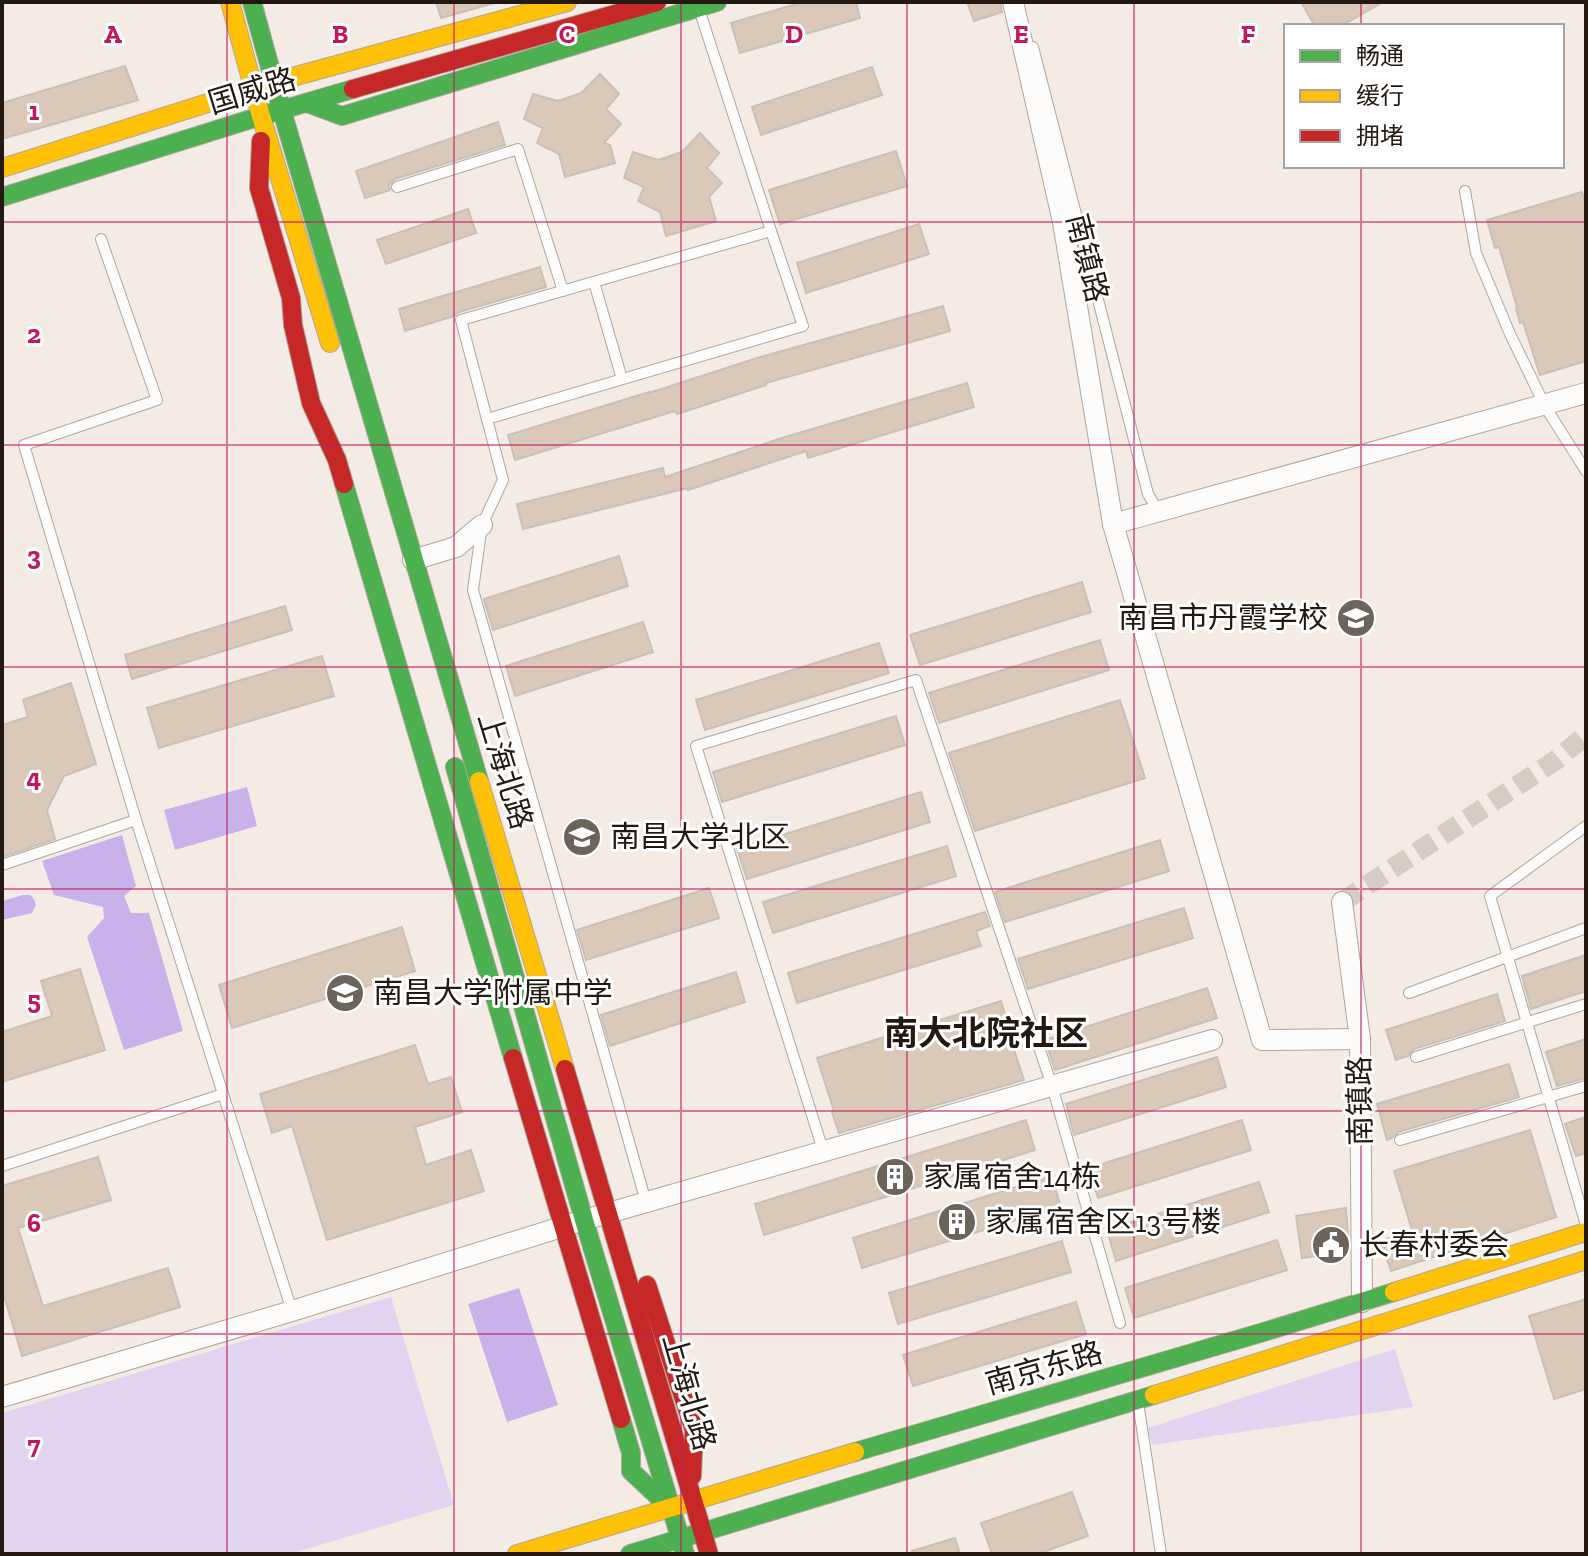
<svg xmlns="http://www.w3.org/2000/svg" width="1588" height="1556" viewBox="0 0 1588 1556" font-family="'Zilla Slab','Noto Sans SC',serif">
  <rect width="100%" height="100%" fill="#f4ece4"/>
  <g fill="#e1d4f1">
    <polygon points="391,1297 454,1505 290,1554 2,1554 2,1413"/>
    <polygon points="1395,1349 1413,1407 1153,1445 1145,1429"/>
  </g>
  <g fill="#c7b3ea">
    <polygon points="247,787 257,826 175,850 164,810"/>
    <polygon points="122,835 136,886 124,896 131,913 149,913 183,1031 124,1050 87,937 104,918 103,907 54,895 42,861"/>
    <polygon points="23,895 30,895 34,899 36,905 32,913 2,920 2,901"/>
    <polygon points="519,1288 558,1405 507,1422 468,1304"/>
  </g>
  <g fill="#dac8b8" stroke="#c9c0b8" stroke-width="2">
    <polygon points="436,2 498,2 441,18"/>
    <polygon points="803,2 856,2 860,18 740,53 731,23"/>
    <polygon points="967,2 1000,2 1002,12 974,21"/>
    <polygon points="1301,2 1383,2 1341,26 1315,26"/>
    <polygon points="125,66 138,100 2,139 2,103"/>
    <polygon points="872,67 882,95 761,135 752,107"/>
    <polygon points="600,74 619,94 606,109 621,124 604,143 610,145 615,163 565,177 559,154 537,143 543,128 524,119 533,94 558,101 581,93"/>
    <polygon points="498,122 505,145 395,179 389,185 390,190 365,198 356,171"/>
    <polygon points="700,133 719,153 707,168 722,183 709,197 716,221 666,236 660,212 638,201 644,187 624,178 633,152 658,160 682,152"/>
    <polygon points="896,151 907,186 780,224 769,190"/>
    <polygon points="1582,192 1586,206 1586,361 1540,375 1523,322 1520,323 1516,308 1517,307 1499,247 1495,248 1487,220"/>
    <polygon points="468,209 476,233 386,264 377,240"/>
    <polygon points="919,224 929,254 806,293 797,263"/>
    <polygon points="540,267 546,287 459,312 454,316 405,331 399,309"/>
    <polygon points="943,306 950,331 766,383 766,385 677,414 675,411 515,460 508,435 649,392 649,393 757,358"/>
    <polygon points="967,383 974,407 808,458 806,451 688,490 688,488 523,529 517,504 663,468 665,477 782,438"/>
    <polygon points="619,556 628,586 493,630 484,599"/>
    <polygon points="1082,582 1091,612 920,665 910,635"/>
    <polygon points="285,606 292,630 132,679 125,655"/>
    <polygon points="643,622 653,652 515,696 506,666"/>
    <polygon points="1100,640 1109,670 939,723 929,693"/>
    <polygon points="879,643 889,673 705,730 696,700"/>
    <polygon points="322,656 334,696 159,748 147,708"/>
    <polygon points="71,683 96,764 64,776 47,810 55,839 2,857 2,725 28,717 23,700"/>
    <polygon points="1120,700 1145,778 975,831 949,753"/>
    <polygon points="896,716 905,745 722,802 713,772"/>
    <polygon points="921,792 930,822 747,879 737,849"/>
    <polygon points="1160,840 1169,871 1005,922 995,892"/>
    <polygon points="947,846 956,876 773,933 763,902"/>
    <polygon points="709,888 719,918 586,960 577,930"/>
    <polygon points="1184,908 1193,938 1028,989 1018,959"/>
    <polygon points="985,912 990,926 976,931 981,946 797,1003 788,973"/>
    <polygon points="402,927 415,971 232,1028 219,985"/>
    <polygon points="1586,955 1586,991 1531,1009 1522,976"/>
    <polygon points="80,969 105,1050 2,1082 2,1032 52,1016 41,981"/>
    <polygon points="736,972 745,1002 610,1046 601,1015"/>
    <polygon points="1207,988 1217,1018 1055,1070 1045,1040"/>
    <polygon points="1497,994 1505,1021 1414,1049 1408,1056 1396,1060 1386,1030"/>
    <polygon points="1001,1001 1010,1031 1008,1032 1024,1080 839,1133 832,1112 834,1111 817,1058"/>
    <polygon points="1586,1039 1586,1078 1557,1086 1546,1052"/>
    <polygon points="415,1045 428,1084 451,1077 462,1112 415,1127 426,1165 471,1150 484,1191 327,1240 292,1126 272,1133 260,1094"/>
    <polygon points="1217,1057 1226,1087 1074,1135 1066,1104"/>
    <polygon points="1509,1064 1519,1097 1398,1132 1392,1138 1387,1140 1377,1104"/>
    <polygon points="1586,1117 1586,1153 1576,1156 1565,1124"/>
    <polygon points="1026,1120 1035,1150 764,1235 755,1204"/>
    <polygon points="1242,1120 1251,1150 1098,1198 1089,1168"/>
    <polygon points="1530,1130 1556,1217 1391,1271 1381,1241 1412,1230 1394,1171"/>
    <polygon points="98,1157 111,1200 18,1228 43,1306 168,1268 180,1307 22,1356 2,1289 2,1186"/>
    <polygon points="1051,1176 1061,1206 862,1268 853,1238"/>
    <polygon points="1259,1182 1269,1212 1116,1261 1107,1230"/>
    <polygon points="1346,1208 1349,1251 1302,1258 1296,1216"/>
    <polygon points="1277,1240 1287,1270 1134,1318 1125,1288"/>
    <polygon points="1062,1241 1071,1272 898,1324 889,1293"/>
    <polygon points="1586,1299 1586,1389 1554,1399 1529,1316"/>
    <polygon points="1076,1302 1086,1334 913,1386 903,1355"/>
    <polygon points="1072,1492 1088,1536 1038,1554 992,1554 981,1523"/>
    <polygon points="955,1538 960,1554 913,1554 912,1551"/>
  </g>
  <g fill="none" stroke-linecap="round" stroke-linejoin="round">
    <polyline stroke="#d5ccc4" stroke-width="20" stroke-dasharray="20 10" stroke-linecap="butt" points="1342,902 1556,760 1586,735"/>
    <defs>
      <g id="lane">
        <polyline points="1033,47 1148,494 1159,513"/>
        <polyline points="397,187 518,149 563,291"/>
        <polyline points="1465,191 1476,253 1510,334 1546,408 1586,471"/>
        <polyline points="101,239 157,400 24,445 136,820"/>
        <polyline points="594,282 622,379"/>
        <polyline points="487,419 803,326 771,231"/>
        <polyline points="1586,826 1490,896 1586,1225"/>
        <polyline points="2,865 136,820 292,1311"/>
        <polyline points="1409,993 1586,928"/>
        <polyline points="1416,1057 1586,1004"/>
        <polyline points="1400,1140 1586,1086"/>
        <polyline points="823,1150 696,746 916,680 1052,1086 1120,1323"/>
        <polyline points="2,1166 223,1094"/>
        <polyline points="646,1202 473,590 482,525 503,480 461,320 771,231 699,9"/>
        <polyline points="1138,1402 1161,1554"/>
      </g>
      <g id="street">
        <polyline points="1013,2 1063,222 1113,524 1262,1040 1360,1039"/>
        <polyline points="1113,524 1586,393"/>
        <polyline points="413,560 456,547 482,525"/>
        <polyline points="1342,902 1360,1039 1362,1302"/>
        <polyline points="2,1397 292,1311 584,1220 1212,1040"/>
      </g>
      <g id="fast">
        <polyline points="252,2 282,111 479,781"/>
        <polyline points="307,103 342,116 717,2"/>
        <polyline points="2,197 261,116 353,89"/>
        <polyline points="344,484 513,1058"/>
        <polyline points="455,767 584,1220 685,1554"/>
        <polyline points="621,1419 631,1453 631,1471 667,1505"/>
        <polyline points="855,1452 1267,1331 1394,1292"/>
        <polyline points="630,1554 1154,1395"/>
      </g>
      <g id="slow">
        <polyline points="230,2 261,116 330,343"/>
        <polyline points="2,168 274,82 567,2"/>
        <polyline points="479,781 565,1069"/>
        <polyline points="1394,1292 1586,1232"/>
        <polyline points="1154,1395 1586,1260"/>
        <polyline points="517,1554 855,1452"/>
      </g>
      <g id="jam">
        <polyline points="353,89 657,2"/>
        <polyline points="261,141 259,188 291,298 293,325 311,403 337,460 344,484"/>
        <polyline points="513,1058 621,1419"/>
        <polyline points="565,1069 709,1554"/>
        <polyline points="647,1285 694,1430 692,1476"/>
      </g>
    </defs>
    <use href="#lane" stroke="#aea69e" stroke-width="12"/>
    <use href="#street" stroke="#aea69e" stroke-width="22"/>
    <use href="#fast" stroke="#aea69e" stroke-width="20"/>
    <use href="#slow" stroke="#aea69e" stroke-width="20"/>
    <use href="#jam" stroke="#aea69e" stroke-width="20"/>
    <use href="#lane" stroke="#fdfcfb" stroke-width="10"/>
    <use href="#street" stroke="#fdfcfb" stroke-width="20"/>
    <use href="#fast" stroke="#4caf50" stroke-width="18"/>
    <use href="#slow" stroke="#ffc107" stroke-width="18"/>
    <use href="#jam" stroke="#c62828" stroke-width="18"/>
  </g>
  <path fill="none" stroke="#c2185b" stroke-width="2" stroke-opacity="0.55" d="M227,2v1552M454,2v1552M681,2v1552M907,2v1552M1134,2v1552M1361,2v24M1361,166v1388M2,222h1584M2,445h1584M2,667h1584M2,889h1584M2,1111h1584M2,1334h1584"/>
  <defs>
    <symbol id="school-disc" viewBox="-11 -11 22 22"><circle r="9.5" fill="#6c635b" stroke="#fff"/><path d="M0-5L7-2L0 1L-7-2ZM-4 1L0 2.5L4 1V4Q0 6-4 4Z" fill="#fff"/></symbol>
    <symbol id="university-disc" viewBox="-11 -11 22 22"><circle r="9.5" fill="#6c635b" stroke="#fff"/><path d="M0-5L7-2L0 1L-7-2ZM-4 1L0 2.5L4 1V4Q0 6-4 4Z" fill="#fff"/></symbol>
    <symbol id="building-disc" viewBox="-11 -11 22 22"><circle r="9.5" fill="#6c635b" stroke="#fff"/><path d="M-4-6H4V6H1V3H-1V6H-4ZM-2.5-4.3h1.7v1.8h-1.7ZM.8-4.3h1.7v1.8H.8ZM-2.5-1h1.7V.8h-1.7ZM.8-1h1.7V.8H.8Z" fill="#fff"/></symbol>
    <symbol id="civic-disc" viewBox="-11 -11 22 22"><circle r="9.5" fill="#6c635b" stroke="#fff"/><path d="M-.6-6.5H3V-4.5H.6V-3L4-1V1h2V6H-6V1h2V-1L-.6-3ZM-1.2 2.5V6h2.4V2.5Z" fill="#fff"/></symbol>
  </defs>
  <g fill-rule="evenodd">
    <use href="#school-disc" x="1334" y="596" width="44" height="44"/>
    <use href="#university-disc" x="560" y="815" width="44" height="44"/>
    <use href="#school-disc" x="323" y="971" width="44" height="44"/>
    <use href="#building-disc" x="873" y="1155" width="44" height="44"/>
    <use href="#building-disc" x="935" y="1200" width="44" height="44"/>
    <use href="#civic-disc" x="1309" y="1223" width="44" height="44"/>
  </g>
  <g text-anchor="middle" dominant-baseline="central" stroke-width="6" stroke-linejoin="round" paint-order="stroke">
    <g font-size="30" fill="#231911" stroke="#fff">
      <text transform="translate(252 91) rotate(-17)">国威路</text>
      <text transform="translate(1087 258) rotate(76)">南镇路</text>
      <text transform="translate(505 771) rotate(73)">上海北路</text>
      <text transform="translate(1360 1101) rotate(-91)">南镇路</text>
      <text transform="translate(1044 1368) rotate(-16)">南京东路</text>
      <text transform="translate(689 1392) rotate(74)">上海北路</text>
    </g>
    <g font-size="30" fill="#231911" stroke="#fff" text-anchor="start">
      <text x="1328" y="618" text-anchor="end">南昌市丹霞学校</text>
      <text x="610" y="837">南昌大学北区</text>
      <text x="373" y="993">南昌大学附属中学</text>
      <text x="923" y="1177">家属宿舍14栋</text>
      <text x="985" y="1222">家属宿舍区13号楼</text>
      <text x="1359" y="1245">长春村委会</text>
    </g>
    <g font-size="34" font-weight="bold" fill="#231911" stroke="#fff">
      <text x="986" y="1033">南大北院社区</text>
    </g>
  </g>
  <g font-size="26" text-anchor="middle" font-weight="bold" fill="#c2185b" stroke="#fff" stroke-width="6" stroke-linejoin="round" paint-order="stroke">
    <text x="113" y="43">A</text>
    <text x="340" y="43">B</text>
    <text x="567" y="43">C</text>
    <text x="794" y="43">D</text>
    <text x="1021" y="43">E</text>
    <text x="1248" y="43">F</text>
    <text x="34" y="120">1</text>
    <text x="34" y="343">2</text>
    <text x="34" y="565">3</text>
    <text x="34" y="787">4</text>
    <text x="34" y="1009">5</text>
    <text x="34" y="1232">6</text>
    <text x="34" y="1454">7</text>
  </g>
  <rect width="1588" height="1556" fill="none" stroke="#231911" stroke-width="8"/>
  <rect x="1284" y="24" width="280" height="144" fill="#ffffff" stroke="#a7a3a0" stroke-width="2"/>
  <rect x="1300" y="50" width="40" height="12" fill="#4caf50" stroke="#a7a3a0" stroke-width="2"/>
  <text x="1356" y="64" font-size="24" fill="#231911">畅通</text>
  <rect x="1300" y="90" width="40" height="12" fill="#ffc107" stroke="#a7a3a0" stroke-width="2"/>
  <text x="1356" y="104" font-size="24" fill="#231911">缓行</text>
  <rect x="1300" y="130" width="40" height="12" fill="#c62828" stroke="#a7a3a0" stroke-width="2"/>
  <text x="1356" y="144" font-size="24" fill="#231911">拥堵</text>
</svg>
